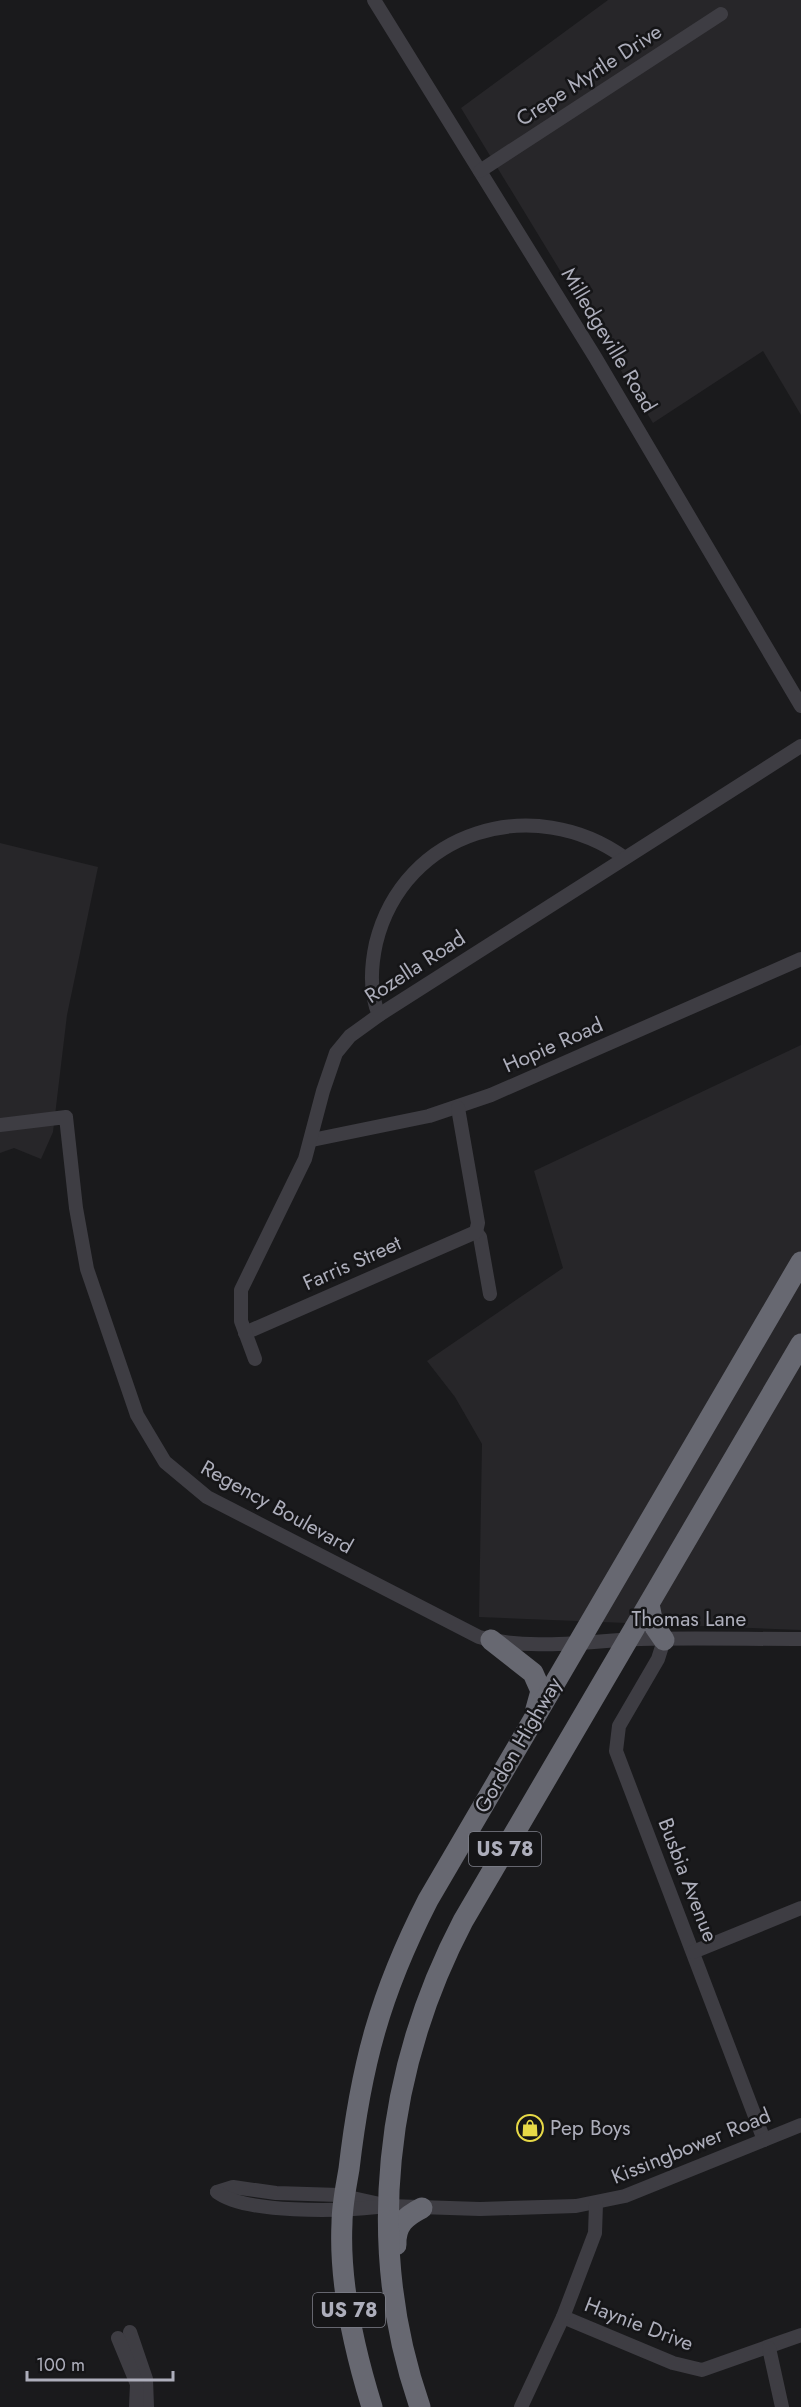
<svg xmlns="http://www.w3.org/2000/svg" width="801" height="2407" viewBox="0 0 801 2407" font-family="Jost,sans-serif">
  <rect width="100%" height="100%" fill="#1a1a1c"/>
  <g fill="#272629">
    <polygon points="608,0 801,0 801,415 763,351 653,423 461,108"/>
    <polygon points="0,843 98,867 67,1015 53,1132 41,1159 14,1148 0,1153"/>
    <polygon points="801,1045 801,1630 479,1617 482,1444 455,1397 427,1361 563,1268 534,1171"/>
  </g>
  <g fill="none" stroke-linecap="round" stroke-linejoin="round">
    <g stroke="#3e3d43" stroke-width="14">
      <polyline points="374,0 595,357 801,706"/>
      <polyline points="480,171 721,14"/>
      <path d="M379,1015c-10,-23 -8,-49 -3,-72 28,-113 158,-151 249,-85"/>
      <path d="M0,1125l66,-8 10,91 11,61 50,146 28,47 42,35 272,140c51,14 108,4 161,2 53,-1 107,0 161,0"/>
      <polyline points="312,1140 429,1116 491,1095 801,959"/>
      <polyline points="476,1232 480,1237 490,1294"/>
      <polyline points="245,1333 476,1232 478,1223 458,1108"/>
      <polyline points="255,1359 241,1321 241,1290 305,1159 323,1091 336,1053 350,1036 379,1015 801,746"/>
      <polyline points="664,1640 658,1659 619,1726 616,1751 764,2140"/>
      <polyline points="693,1952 801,1908"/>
      <polyline points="217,2192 233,2187 276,2193 339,2195 389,2206 480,2209 576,2206 625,2196 801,2125"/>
      <path d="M217,2192c28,22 124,19 160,15"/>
      <polyline points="563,2317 673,2363 702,2370 801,2335"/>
      <polyline points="130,2332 146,2379 147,2407"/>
      <polyline points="118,2338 137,2384 136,2407"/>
      <polyline points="769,2348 782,2407"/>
      <polyline points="521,2407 563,2317 595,2233 596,2204"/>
    </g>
    <g stroke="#676871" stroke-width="21">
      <polyline points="649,1604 653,1624 664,1640"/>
      <polyline points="491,1640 533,1673 541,1691 536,1709"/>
      <path d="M396,2245c-1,-20 10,-29 26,-37"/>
      <path d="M372,2407c-18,-58 -33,-123 -30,-184 0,-18 4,-36 7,-54 12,-104 31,-175 79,-269l373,-638"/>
      <path d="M420,2407c-56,-161 -35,-337 43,-486l338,-577"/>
    </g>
  </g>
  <defs>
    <symbol id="shop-ring" viewBox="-11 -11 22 22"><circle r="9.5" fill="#151517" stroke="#e7d947" stroke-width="1.5"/><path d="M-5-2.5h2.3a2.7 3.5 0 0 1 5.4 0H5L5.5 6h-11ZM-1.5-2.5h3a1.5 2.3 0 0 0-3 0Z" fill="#e7d947"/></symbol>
  </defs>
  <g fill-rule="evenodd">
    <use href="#shop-ring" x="515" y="2113" width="30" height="30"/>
  </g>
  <g text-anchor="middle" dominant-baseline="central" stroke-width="5" stroke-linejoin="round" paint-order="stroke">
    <g fill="#151517" stroke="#7f808a" stroke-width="1.5">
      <rect x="469" y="1832" width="72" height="34" rx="4.5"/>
      <rect x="313" y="2293" width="72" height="34" rx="4.5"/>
    </g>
    <g font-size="20" font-weight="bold" fill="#adaebb">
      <text x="505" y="1849">US 78</text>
      <text x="349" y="2310">US 78</text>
    </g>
    <g font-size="21" fill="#adaebb" stroke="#151517">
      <text transform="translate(589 75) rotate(-33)">Crepe Myrtle Drive</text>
      <text transform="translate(609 340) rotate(59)">Milledgeville Road</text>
      <text transform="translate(415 967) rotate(-33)">Rozella Road</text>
      <text transform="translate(553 1045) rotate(-24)">Hopie Road</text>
      <text transform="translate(352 1263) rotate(-24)">Farris Street</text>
      <text transform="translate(277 1507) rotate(29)">Regency Boulevard</text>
      <text x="689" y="1619">Thomas Lane</text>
      <text transform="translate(518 1745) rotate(-60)">Gordon Highway</text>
      <text transform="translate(688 1880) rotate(69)">Busbia Avenue</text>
      <text transform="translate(691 2146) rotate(-22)">Kissingbower Road</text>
      <text transform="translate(639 2324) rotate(21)">Haynie Drive</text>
    </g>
    <g font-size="21" fill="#adaebb" stroke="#151517" text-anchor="start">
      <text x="550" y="2128">Pep Boys</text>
    </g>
  </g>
  <path d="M27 2371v9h146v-9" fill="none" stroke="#adaebb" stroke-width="3"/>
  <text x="36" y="2371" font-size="18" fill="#adaebb" stroke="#151517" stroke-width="4.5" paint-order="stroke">100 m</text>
</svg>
